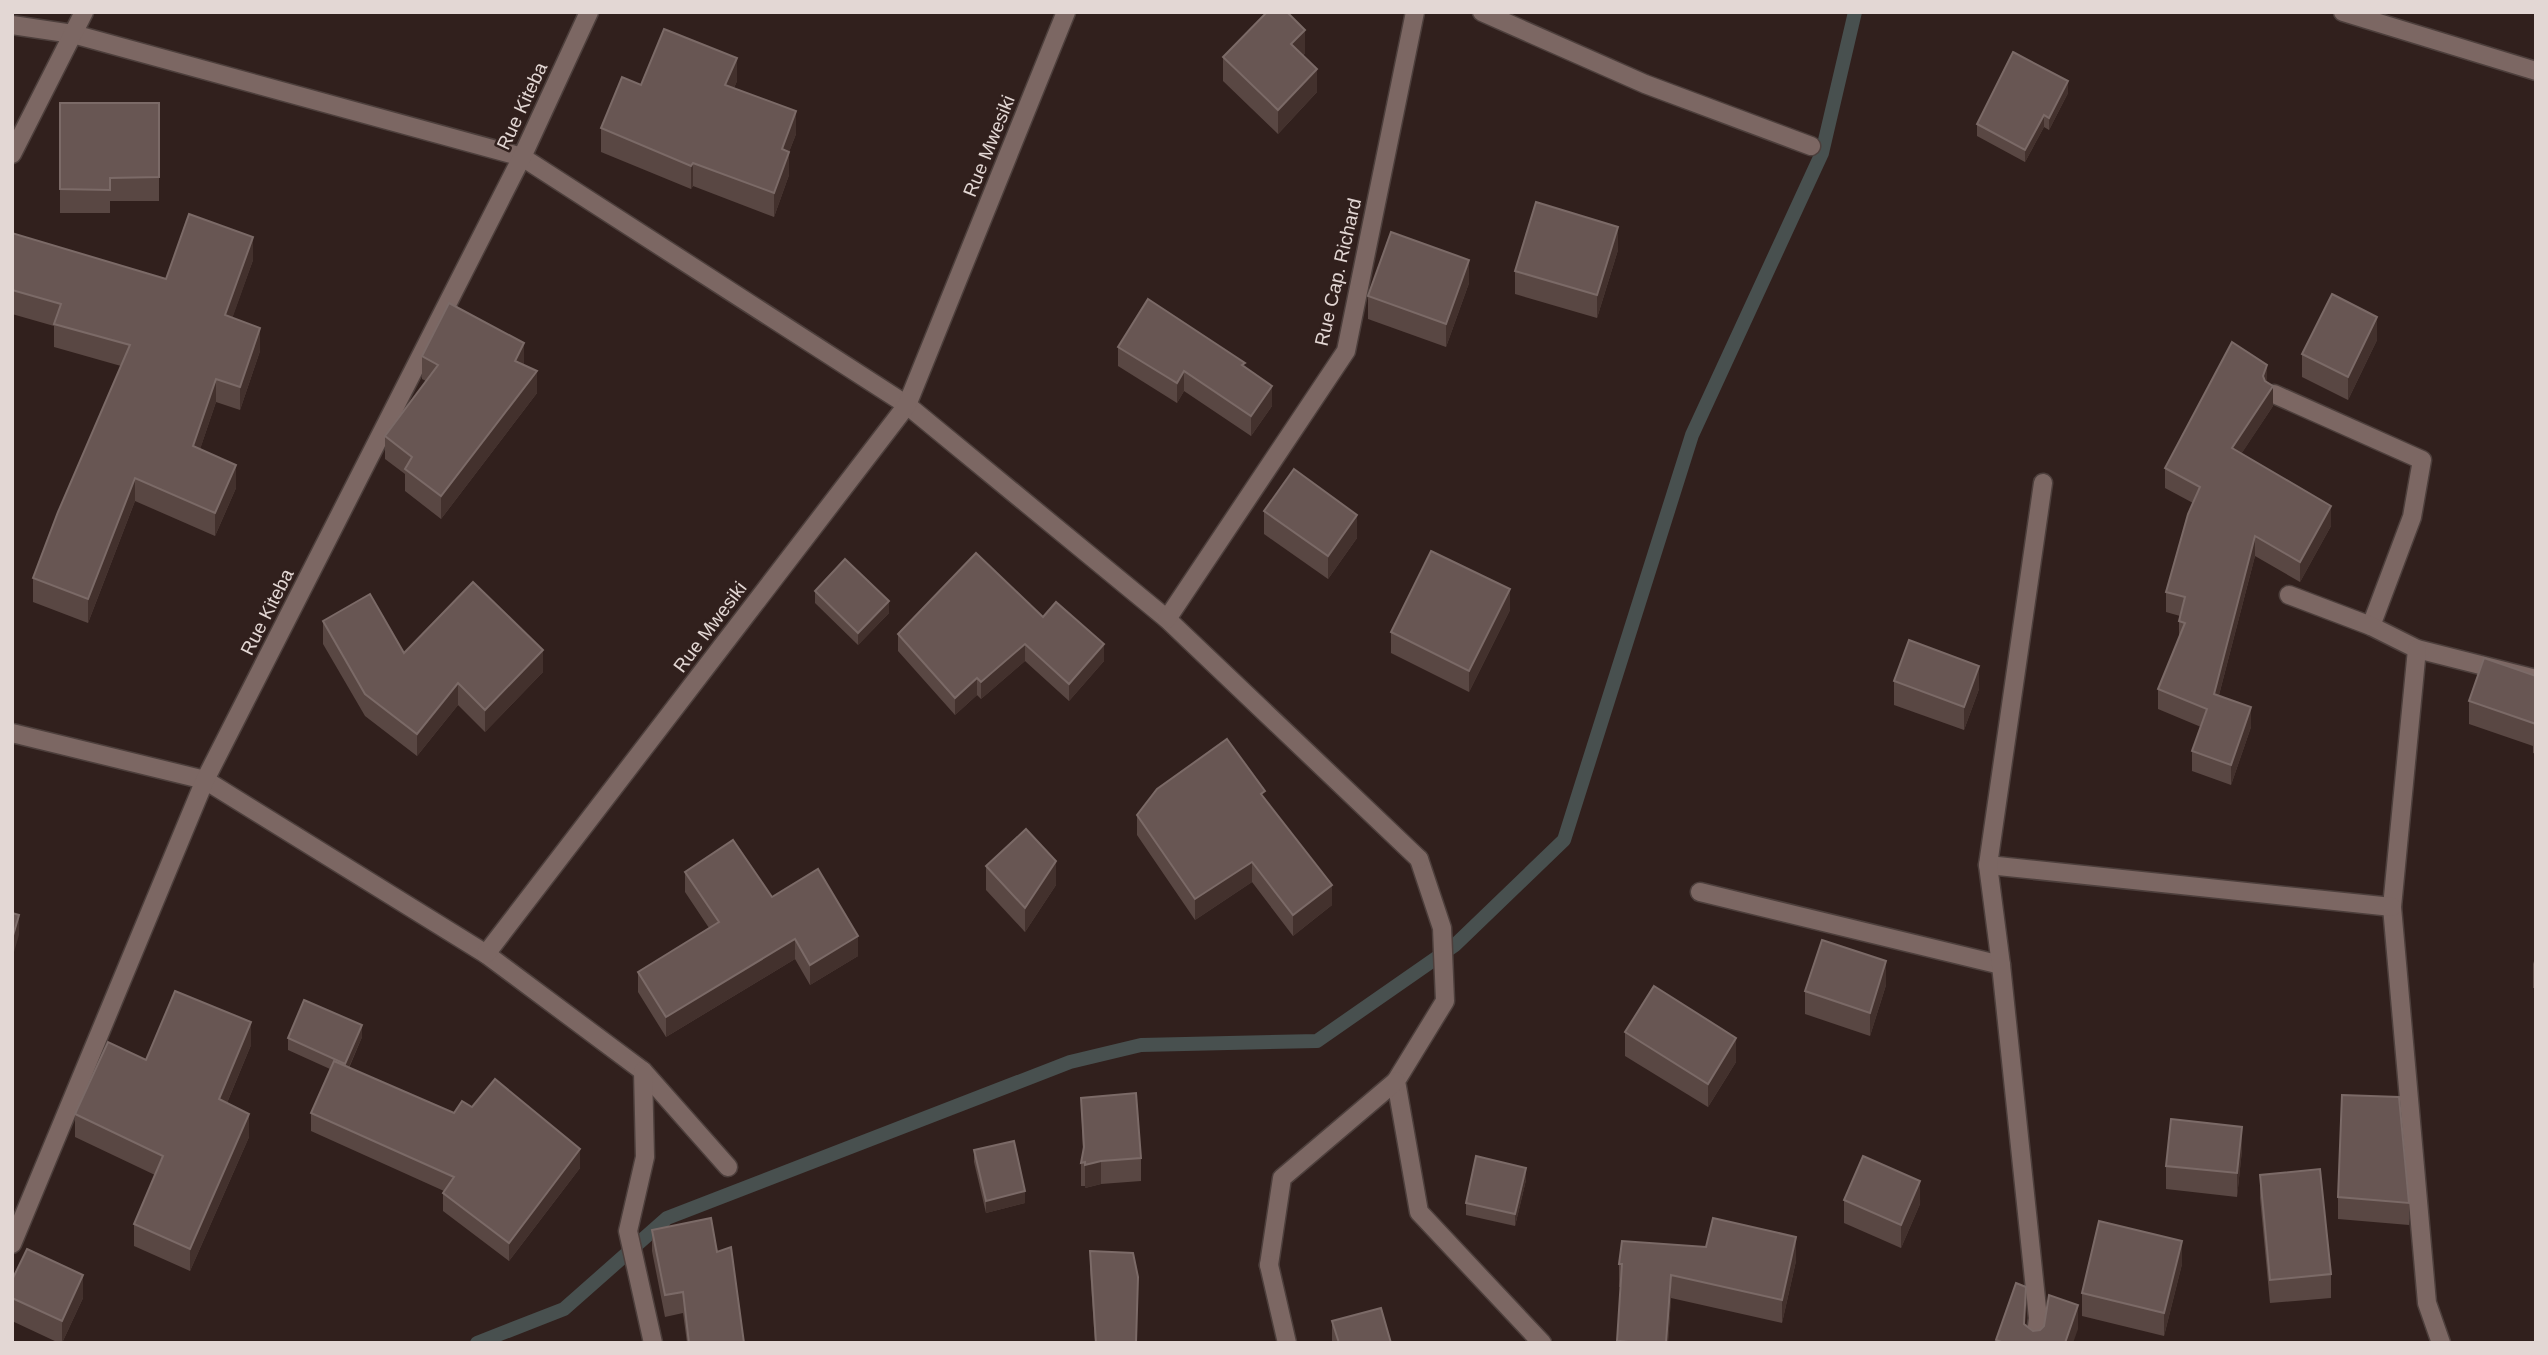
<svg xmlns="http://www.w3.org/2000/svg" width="2548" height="1355" viewBox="0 0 2548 1355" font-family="Arial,sans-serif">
  <rect width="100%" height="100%" fill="#31201d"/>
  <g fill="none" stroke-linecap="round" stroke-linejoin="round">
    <polyline stroke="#48504f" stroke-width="14" points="477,1343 564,1309 667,1218 1070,1062 1141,1045 1317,1041 1455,945 1564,840 1692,435 1822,153 1855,12"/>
    <defs>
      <g id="lane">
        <polyline points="2274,394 2422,460 2412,517 2371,626"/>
        <polyline points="1419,859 1442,928 1445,1001 1396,1081 1419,1212 1542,1343"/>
        <polyline points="1700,892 2001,965"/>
        <polyline points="1269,1265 1282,1178 1396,1081"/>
      </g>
      <g id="street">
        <polyline points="1482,12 1645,84 1811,146"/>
        <polyline points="2343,12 2536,71"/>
        <polyline points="12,25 73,34 522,157 907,405 1167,619 1419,859"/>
        <polyline points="12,154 84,12"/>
        <polyline points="2289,595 2371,626 2417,649 2536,679"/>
        <polyline points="1167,619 1346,351 1415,12"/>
        <polyline points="2417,649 2392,907 2427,1303 2441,1343"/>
        <polyline points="12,733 205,780 486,954 643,1071 728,1167"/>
        <polyline points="1988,865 2392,907"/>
        <polyline points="486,954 907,405 1066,12"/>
        <polyline points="643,1071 645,1157 628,1231 653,1343"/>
        <polyline points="12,1244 205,780 522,157 589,12"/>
        <polyline points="1269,1265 1287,1343"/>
        <polyline points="2035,1343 2038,1318 2001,965 1988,865 2043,483"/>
      </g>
    </defs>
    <use href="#lane" stroke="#4d3f3c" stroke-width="21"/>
    <use href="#street" stroke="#4d3f3c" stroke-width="21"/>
    <use href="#lane" stroke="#7c6763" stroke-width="18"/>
    <use href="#street" stroke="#7c6763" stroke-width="18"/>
  </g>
  <g fill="#594743">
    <polygon points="1305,53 1303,56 1317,92 1278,134 1223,81 1223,57"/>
    <polygon points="737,81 734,88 796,134 789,152 789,175 774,217 693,186 691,189 601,152 601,128 641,85"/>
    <polygon points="2068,93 2049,130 2044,127 2025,162 1977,136 1977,124"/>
    <polygon points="60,103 159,103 159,201 110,201 110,213 60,213"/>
    <polygon points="12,233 166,279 253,260 232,318 260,351 240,410 216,402 200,449 236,488 215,536 135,501 88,623 33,602 33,578 121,366 54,347 54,326 12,314"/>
    <polygon points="1618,250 1597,318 1515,294 1515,271"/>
    <polygon points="1469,283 1446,347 1368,319 1368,296"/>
    <polygon points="2377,340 2348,400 2302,377 2302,354"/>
    <polygon points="1118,347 1245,367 1272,406 1251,436 1184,391 1177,403 1118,366"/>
    <polygon points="422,356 524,365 537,393 441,519 405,491 405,474 385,459 385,436 426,381 422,379"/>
    <polygon points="2267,382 2273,406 2241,454 2331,526 2300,582 2255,556 2219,695 2251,727 2231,785 2192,771 2192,751 2201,727 2158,709 2158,689 2179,638 2179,621 2180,616 2166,612 2166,592 2193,503 2165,488 2165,468"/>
    <polygon points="1264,511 1357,538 1328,579 1264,534"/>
    <polygon points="815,591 889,613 858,645 815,603"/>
    <polygon points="1510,610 1469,692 1391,653 1391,632"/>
    <polygon points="1043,617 1104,661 1069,701 1025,661 981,699 977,695 955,715 898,651 898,634"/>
    <polygon points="323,621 404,653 543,672 485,732 458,705 417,756 365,716 323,644"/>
    <polygon points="2536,676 2536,754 2533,753 2533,746 2469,724 2469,701"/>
    <polygon points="1894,681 1979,689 1964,730 1894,705"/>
    <polygon points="1265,800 1332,905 1293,936 1252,882 1195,920 1137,835 1137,815"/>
    <polygon points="986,866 1056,885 1025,932 986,890"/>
    <polygon points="685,872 772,897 858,956 810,985 795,959 666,1037 638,992 638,972 709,928 685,892"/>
    <polygon points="2536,955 2536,988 2533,988 2533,964"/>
    <polygon points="1886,985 1870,1036 1805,1014 1805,991"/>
    <polygon points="1625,1032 1736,1062 1708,1107 1625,1056"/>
    <polygon points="362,1037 349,1068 454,1113 472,1107 580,1168 509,1261 443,1211 443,1193 444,1191 311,1131 311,1113 330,1069 288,1050 288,1038"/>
    <polygon points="251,1045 227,1103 249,1137 190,1271 134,1246 134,1224 155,1175 75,1137 75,1114"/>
    <polygon points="1081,1098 1141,1158 1141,1181 1101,1184 1085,1188 1085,1186 1081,1186 1081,1163 1083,1152"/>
    <polygon points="974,1150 1025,1203 986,1213 974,1162"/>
    <polygon points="2242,1150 2237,1197 2166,1189 2166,1166"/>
    <polygon points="2260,1175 2331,1274 2331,1298 2270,1303 2260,1198"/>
    <polygon points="1526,1180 1515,1226 1466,1215 1466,1203"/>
    <polygon points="2338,1197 2409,1203 2409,1225 2338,1219"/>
    <polygon points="1844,1200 1920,1204 1901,1248 1844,1223"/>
    <polygon points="652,1230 717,1252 744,1343 687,1343 683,1313 665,1317 652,1251"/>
    <polygon points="1706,1247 1796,1261 1782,1323 1671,1298 1668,1343 1617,1343 1621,1287 1619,1287 1619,1264"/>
    <polygon points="1090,1251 1137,1343 1095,1343 1090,1270"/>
    <polygon points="2182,1264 2164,1336 2082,1316 2082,1293"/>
    <polygon points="12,1280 83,1298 62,1343 59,1343 12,1321"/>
    <polygon points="1332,1321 1391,1343 1332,1343"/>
  </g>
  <g fill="#43312d">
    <polygon points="1305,30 1305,53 1291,68 1291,44"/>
    <polygon points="737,58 737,81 725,108 725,85"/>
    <polygon points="1317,69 1317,92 1278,134 1278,110"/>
    <polygon points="2068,81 2068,93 2049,130 2049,118"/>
    <polygon points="796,111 796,134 789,152 789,175 774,217 774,193 782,149"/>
    <polygon points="2044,115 2044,127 2025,162 2025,150"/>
    <polygon points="693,163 693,186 691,189 691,166"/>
    <polygon points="1618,227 1618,250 1597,318 1597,295"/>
    <polygon points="253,237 253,260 225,339 225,315"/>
    <polygon points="1469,260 1469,283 1446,347 1446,324"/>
    <polygon points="2377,317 2377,340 2348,400 2348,377"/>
    <polygon points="260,328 260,351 240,410 240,387"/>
    <polygon points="524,343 524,365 515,361"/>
    <polygon points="2267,365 2267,385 2263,376"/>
    <polygon points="537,371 537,393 441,519 441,496"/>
    <polygon points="1184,371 1184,391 1177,403 1177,383"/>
    <polygon points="216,379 216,402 193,470 193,446"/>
    <polygon points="1272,386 1272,406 1251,436 1251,416"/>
    <polygon points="2273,386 2273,406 2232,468 2232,448"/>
    <polygon points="236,465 236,488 215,536 215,513"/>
    <polygon points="135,478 135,501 88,623 88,599"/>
    <polygon points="2331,506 2331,526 2300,582 2300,562"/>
    <polygon points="1357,515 1357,538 1328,579 1328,556"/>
    <polygon points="2255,536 2255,556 2214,714 2214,694"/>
    <polygon points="1510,589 1510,610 1469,692 1469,671"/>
    <polygon points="889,601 889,613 858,645 858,633"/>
    <polygon points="1025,644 1025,661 981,699 981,682"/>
    <polygon points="1104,644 1104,661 1069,701 1069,684"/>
    <polygon points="543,650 543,672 485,732 485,710"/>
    <polygon points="1979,666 1979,689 1964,730 1964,707"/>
    <polygon points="977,678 977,695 955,715 955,698"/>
    <polygon points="458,683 458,705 417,756 417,734"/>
    <polygon points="2251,707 2251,727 2231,785 2231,765"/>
    <polygon points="1056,861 1056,885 1025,932 1025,908"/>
    <polygon points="1252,862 1252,882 1195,920 1195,899"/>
    <polygon points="1332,885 1332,905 1293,936 1293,915"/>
    <polygon points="19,915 19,935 12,959 12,939"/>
    <polygon points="858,936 858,956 810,985 810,965"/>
    <polygon points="795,939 795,959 666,1037 666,1017"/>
    <polygon points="1886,961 1886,985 1870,1036 1870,1013"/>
    <polygon points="251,1022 251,1045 219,1122 219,1099"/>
    <polygon points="362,1025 362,1037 345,1076 345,1064"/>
    <polygon points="1736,1038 1736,1062 1708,1107 1708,1084"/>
    <polygon points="249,1114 249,1137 190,1271 190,1249"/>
    <polygon points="2242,1127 2242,1150 2237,1197 2237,1173"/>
    <polygon points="580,1149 580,1168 509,1261 509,1243"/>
    <polygon points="1101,1161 1101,1184 1085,1188 1085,1165"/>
    <polygon points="1526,1168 1526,1180 1515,1226 1515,1214"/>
    <polygon points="1920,1181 1920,1204 1901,1248 1901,1225"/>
    <polygon points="1025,1191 1025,1203 986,1213 986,1201"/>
    <polygon points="1796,1237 1796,1261 1782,1323 1782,1300"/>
    <polygon points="2182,1241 2182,1264 2164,1336 2164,1313"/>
    <polygon points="83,1275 83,1298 62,1343 62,1321"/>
    <polygon points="1671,1275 1671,1298 1668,1343 1666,1343"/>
    <polygon points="2078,1305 2078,1329 2073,1343 2065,1343"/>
  </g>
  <g fill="#685653" stroke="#7b6a67" stroke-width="2">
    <polygon points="1267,12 1287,12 1305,30 1291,44 1317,69 1278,110 1223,57"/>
    <polygon points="664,29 737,58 725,85 796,111 782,149 789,152 774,193 693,163 691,166 601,128 622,77 641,85"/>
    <polygon points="2013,52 2068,81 2049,118 2044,115 2025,150 1977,124"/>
    <polygon points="60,103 159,103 159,177 110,178 110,190 60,189"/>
    <polygon points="1536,202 1618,227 1597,295 1515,271"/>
    <polygon points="189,214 253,237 225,315 260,328 240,387 216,379 193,446 236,465 215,513 135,478 88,599 33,578 58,512 130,345 54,324 61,304 12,290 12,233 166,279"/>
    <polygon points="1391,232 1469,260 1446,324 1368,296"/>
    <polygon points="2332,294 2377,317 2348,377 2302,354"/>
    <polygon points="1148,299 1245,363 1242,365 1272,386 1251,416 1184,371 1177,383 1118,347"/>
    <polygon points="449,303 524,343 515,361 537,371 441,496 405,469 412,457 385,436 438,365 422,356"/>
    <polygon points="2232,342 2267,365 2263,376 2265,381 2273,386 2232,448 2331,506 2300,562 2255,536 2214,694 2251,707 2231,765 2192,751 2207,709 2158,689 2185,623 2179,621 2185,597 2166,592 2188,514 2200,487 2165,468"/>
    <polygon points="1294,469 1357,515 1328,556 1264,511"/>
    <polygon points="1431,551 1510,589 1469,671 1391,632"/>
    <polygon points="976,553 1043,617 1056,602 1104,644 1069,684 1025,644 981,682 977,678 955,698 898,634"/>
    <polygon points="845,559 889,601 858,633 815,591"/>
    <polygon points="473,582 543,650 485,710 458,683 417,734 365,694 323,621 370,594 404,653"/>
    <polygon points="1909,640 1979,666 1964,707 1894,681"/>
    <polygon points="2484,658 2536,676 2536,724 2469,701"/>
    <polygon points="1227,739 1265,791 1261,794 1332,885 1293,915 1252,862 1195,899 1137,815 1157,789"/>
    <polygon points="1026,829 1056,861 1025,908 986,866"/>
    <polygon points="733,840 772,897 818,869 858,936 810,965 795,939 666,1017 638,972 719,922 685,872"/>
    <polygon points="12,913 19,915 12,939"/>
    <polygon points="1822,940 1886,961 1870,1013 1805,991"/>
    <polygon points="1654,986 1736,1038 1708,1084 1625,1032"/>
    <polygon points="175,991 251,1022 219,1099 249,1114 190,1249 134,1224 163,1156 75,1114 108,1042 146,1060"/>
    <polygon points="304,1000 362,1025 345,1064 288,1038"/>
    <polygon points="334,1061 454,1113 462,1101 472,1107 495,1079 580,1149 509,1243 443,1193 454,1177 311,1113"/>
    <polygon points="1136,1093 1141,1158 1101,1161 1085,1165 1085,1162 1081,1163 1084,1147 1081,1098"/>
    <polygon points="2342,1095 2399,1097 2409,1203 2338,1197"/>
    <polygon points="2171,1119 2242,1127 2237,1173 2166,1166"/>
    <polygon points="1014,1141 1025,1191 986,1201 974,1150"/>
    <polygon points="1476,1156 1526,1168 1515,1214 1466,1203"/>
    <polygon points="1863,1156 1920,1181 1901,1225 1844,1200"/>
    <polygon points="2320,1169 2331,1274 2270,1280 2260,1175"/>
    <polygon points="711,1218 717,1252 731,1247 744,1343 689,1343 683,1292 665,1295 652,1230"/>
    <polygon points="1713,1218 1796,1237 1782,1300 1671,1275 1666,1343 1640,1343 1617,1341 1622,1264 1619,1264 1622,1241 1706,1247"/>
    <polygon points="2099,1221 2182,1241 2164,1313 2082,1293"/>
    <polygon points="27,1249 83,1275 62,1321 12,1298 12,1280"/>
    <polygon points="1090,1251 1133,1253 1138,1277 1136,1343 1096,1343"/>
    <polygon points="2016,1283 2026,1287 2024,1324 2033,1331 2040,1330 2044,1326 2049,1295 2078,1305 2065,1343 2004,1343 1996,1340"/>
    <polygon points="1381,1308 1391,1343 1339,1343 1332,1321"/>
  </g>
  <g text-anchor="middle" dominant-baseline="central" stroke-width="5" stroke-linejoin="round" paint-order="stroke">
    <g font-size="19" fill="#e3d7d4" stroke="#31201d">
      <text transform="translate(522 106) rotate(-65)">Rue Kiteba</text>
      <text transform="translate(989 146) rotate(-68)">Rue Mwesiki</text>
      <text transform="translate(1338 272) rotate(-77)">Rue Cap. Richard</text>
      <text transform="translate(267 612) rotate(-63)">Rue Kiteba</text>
      <text transform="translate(710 627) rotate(-53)">Rue Mwesiki</text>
    </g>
  </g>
  <rect width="2548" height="1355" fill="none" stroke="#e3d7d4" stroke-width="28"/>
</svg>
